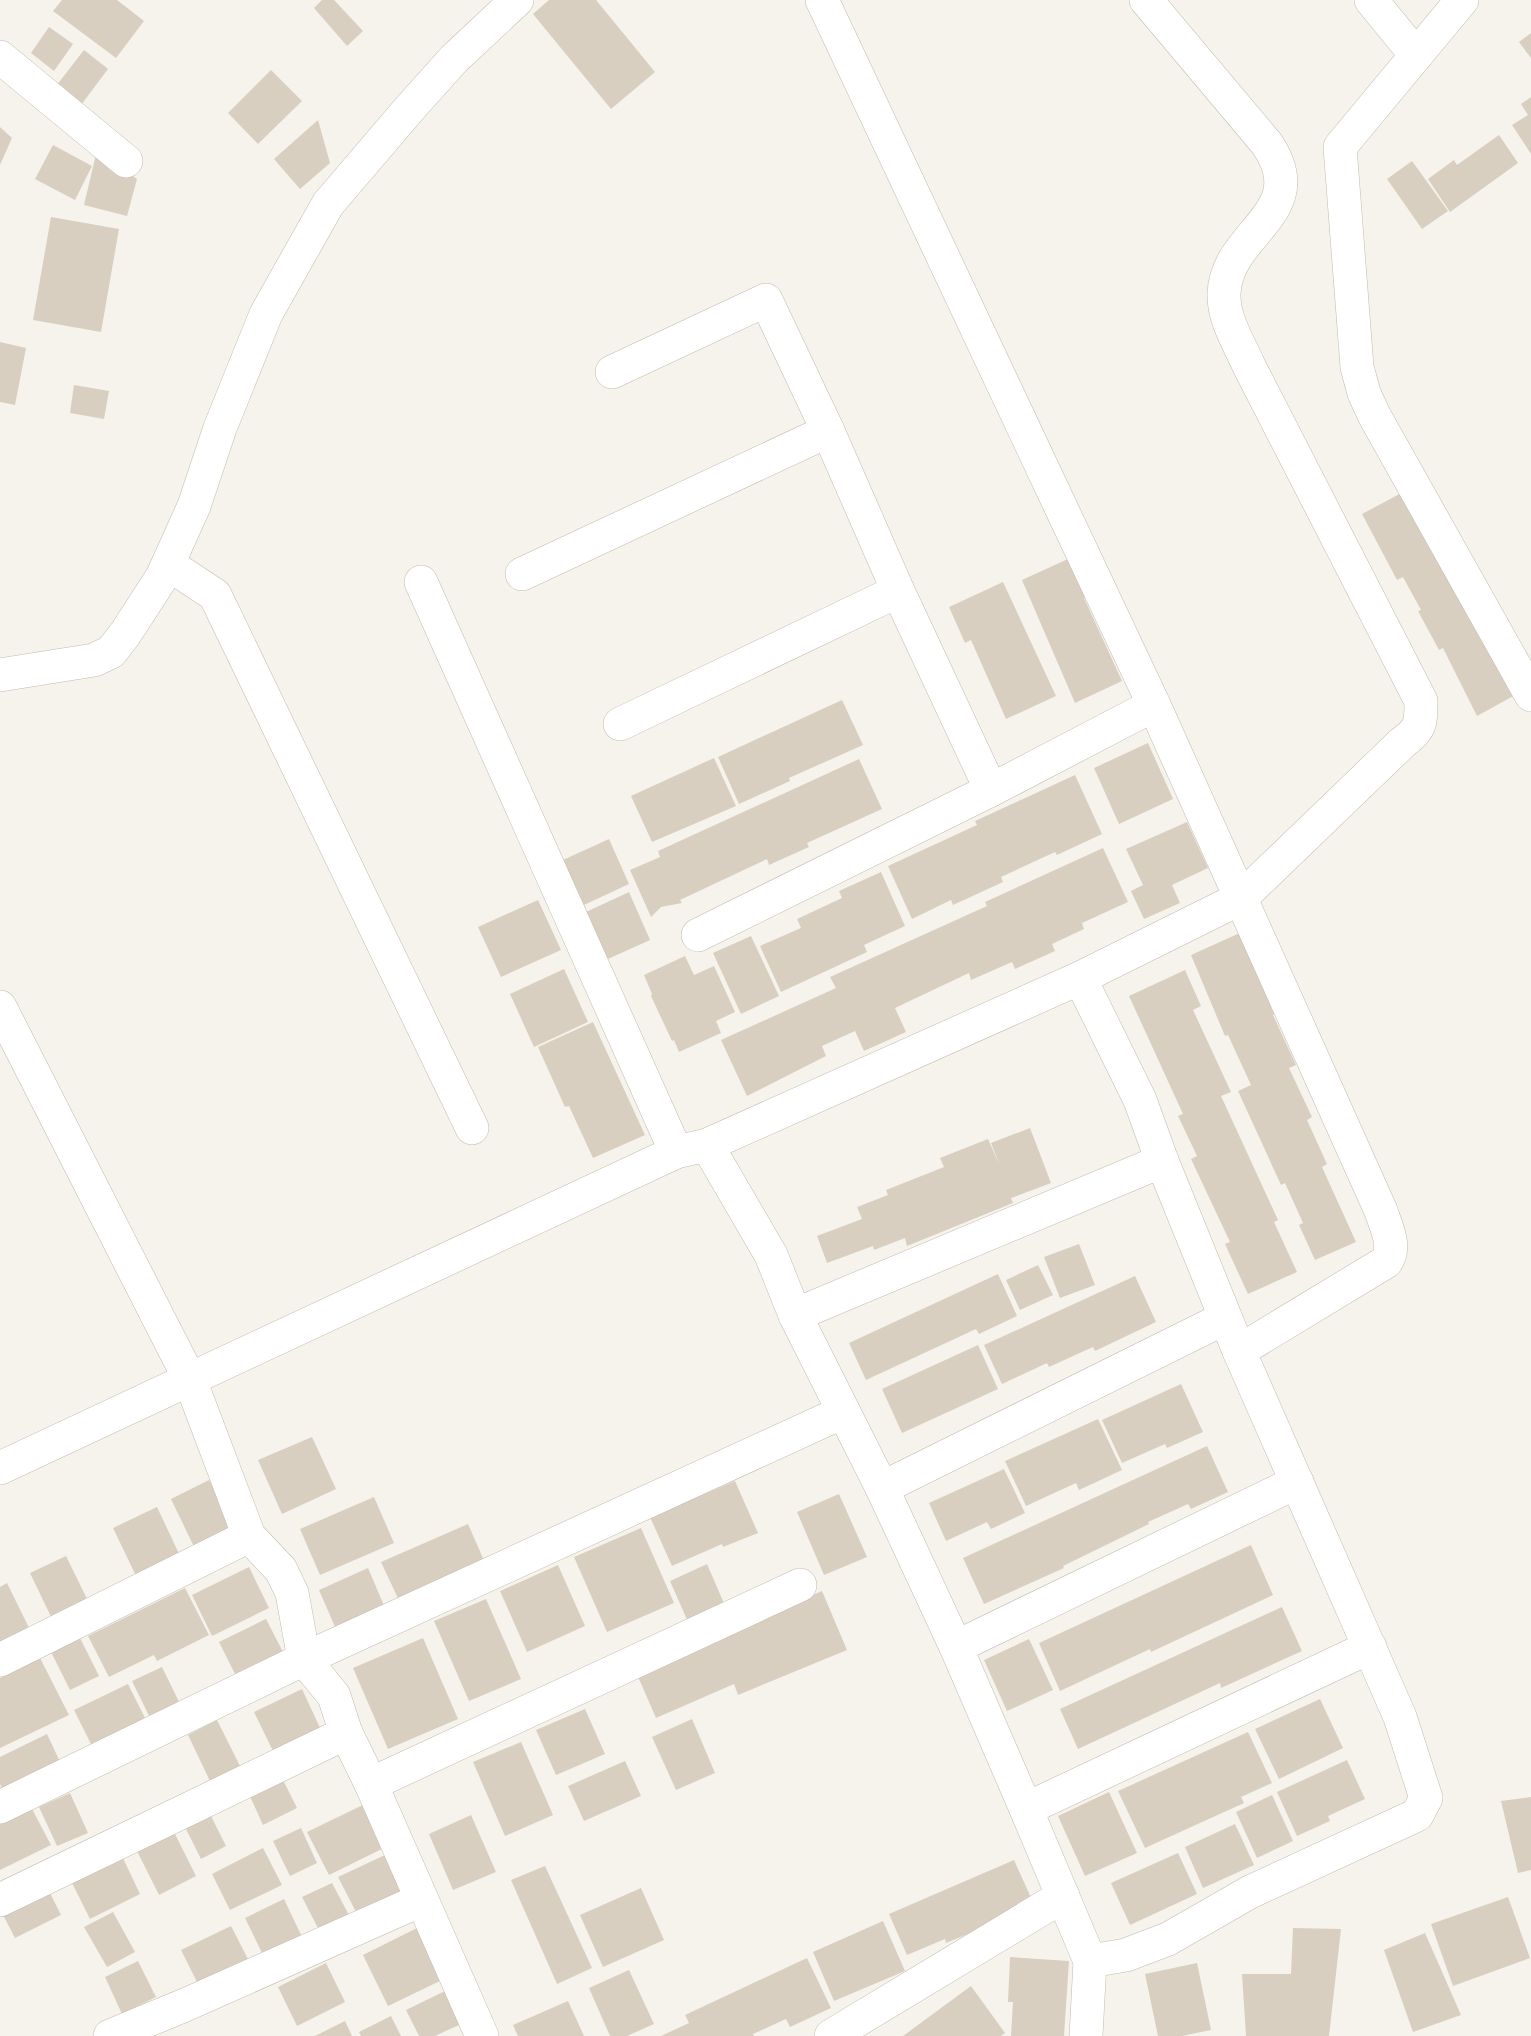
<svg xmlns="http://www.w3.org/2000/svg" width="1531" height="2036" viewBox="0 0 1531 2036" font-family="Barlow,sans-serif">
  <rect width="100%" height="100%" fill="#f6f3ec"/>
  <g fill="#d8cfc1">
    <polygon points="62,0 117,0 144,21 116,58 53,11"/>
    <polygon points="322,0 334,0 363,31 347,46 314,8"/>
    <polygon points="549,0 596,0 655,72 611,109 533,14"/>
    <polygon points="49,27 73,44 54,71 31,53"/>
    <polygon points="1531,33 1531,58 1519,42"/>
    <polygon points="84,50 108,69 78,109 53,90"/>
    <polygon points="271,70 302,101 258,144 228,113"/>
    <polygon points="1531,97 1531,154 1512,125 1528,115 1521,104"/>
    <polygon points="318,120 330,163 300,189 274,159"/>
    <polygon points="0,127 12,138 0,165"/>
    <polygon points="1499,135 1518,163 1450,212 1428,179 1454,160 1457,165"/>
    <polygon points="53,145 92,166 75,200 35,179"/>
    <polygon points="97,150 137,179 127,216 84,205"/>
    <polygon points="1412,161 1448,211 1422,229 1387,179"/>
    <polygon points="51,217 119,229 101,332 33,320"/>
    <polygon points="0,342 26,348 15,405 0,402"/>
    <polygon points="74,385 109,391 104,419 70,413"/>
    <polygon points="1407,490 1517,694 1477,716 1443,648 1439,650 1418,611 1421,610 1403,577 1397,580 1362,514"/>
    <polygon points="1070,558 1088,596 1084,598 1122,681 1075,703 1022,580"/>
    <polygon points="1003,582 1056,696 1006,719 971,640 965,643 949,607"/>
    <polygon points="842,700 863,745 789,778 790,781 739,804 718,757"/>
    <polygon points="1148,743 1173,799 1119,824 1094,768"/>
    <polygon points="714,758 736,806 652,842 631,796"/>
    <polygon points="859,759 882,809 807,843 809,847 769,865 767,859 680,900 682,903 661,907 651,917 630,870 660,857 658,851"/>
    <polygon points="1075,775 1102,834 1057,855 1055,852 1001,877 1003,882 953,905 951,900 912,919 888,866 977,825 975,821"/>
    <polygon points="1187,822 1208,868 1172,885 1180,903 1144,919 1131,891 1143,885 1126,849"/>
    <polygon points="609,839 629,884 584,905 563,860"/>
    <polygon points="1103,848 1128,902 1082,923 1084,929 1052,944 1055,951 1015,969 1012,962 971,980 969,973 895,1008 906,1032 864,1051 855,1031 822,1046 826,1056 747,1096 721,1040 836,988 830,977 987,906 985,902"/>
    <polygon points="881,872 905,926 864,945 867,952 781,992 760,946 801,928 797,919 842,898 839,891"/>
    <polygon points="629,892 650,940 608,959 586,912"/>
    <polygon points="538,900 561,950 501,977 478,927"/>
    <polygon points="1242,932 1278,1012 1273,1015 1296,1065 1289,1068 1312,1117 1307,1120 1327,1164 1322,1167 1356,1242 1315,1260 1299,1225 1303,1223 1285,1183 1281,1185 1238,1091 1251,1085 1228,1035 1225,1036 1191,955"/>
    <polygon points="751,936 779,996 741,1014 713,953"/>
    <polygon points="685,956 694,975 714,966 735,1012 716,1021 721,1033 679,1052 674,1040 672,1041 651,996 652,994 644,975"/>
    <polygon points="564,969 588,1022 534,1047 510,994"/>
    <polygon points="1185,970 1201,1006 1193,1010 1231,1092 1221,1096 1278,1220 1274,1222 1297,1272 1248,1294 1225,1244 1230,1242 1191,1159 1197,1156 1178,1116 1183,1114 1129,996"/>
    <polygon points="593,1022 645,1135 593,1158 569,1106 565,1107 538,1047"/>
    <polygon points="1030,1128 1051,1183 1011,1198 1013,1203 907,1246 905,1238 874,1250 873,1246 827,1263 817,1236 862,1219 857,1207 888,1195 886,1190 944,1167 940,1158 988,1139 1000,1166 991,1143"/>
    <polygon points="1079,1244 1095,1285 1060,1298 1044,1257"/>
    <polygon points="1038,1265 1053,1295 1020,1310 1006,1280"/>
    <polygon points="998,1274 1017,1316 979,1334 976,1329 866,1380 849,1343"/>
    <polygon points="1135,1276 1156,1322 1095,1351 1093,1347 1049,1367 1047,1363 1002,1384 984,1345"/>
    <polygon points="978,1345 998,1389 902,1433 882,1389"/>
    <polygon points="1181,1384 1203,1432 1167,1448 1165,1444 1122,1463 1102,1420"/>
    <polygon points="1098,1419 1122,1470 1079,1490 1076,1483 1026,1506 1005,1461"/>
    <polygon points="312,1437 336,1489 282,1514 258,1460"/>
    <polygon points="1207,1446 1228,1492 1191,1509 1188,1504 1148,1522 1149,1524 1063,1566 1064,1568 984,1604 963,1558"/>
    <polygon points="1004,1469 1025,1513 991,1529 987,1522 946,1541 929,1503"/>
    <polygon points="209,1480 236,1534 197,1553 171,1499"/>
    <polygon points="735,1481 758,1533 723,1547 722,1544 672,1566 650,1517"/>
    <polygon points="839,1494 867,1557 824,1575 797,1512"/>
    <polygon points="374,1497 394,1543 320,1575 300,1529"/>
    <polygon points="157,1507 182,1560 139,1582 113,1528"/>
    <polygon points="468,1524 489,1572 403,1609 381,1562"/>
    <polygon points="641,1528 674,1603 607,1632 574,1557"/>
    <polygon points="1251,1545 1273,1595 1151,1652 1150,1649 1060,1691 1039,1643"/>
    <polygon points="66,1556 90,1605 54,1623 30,1573"/>
    <polygon points="707,1564 726,1608 689,1624 670,1581"/>
    <polygon points="558,1565 585,1626 527,1652 500,1591"/>
    <polygon points="249,1567 269,1608 212,1636 192,1595"/>
    <polygon points="368,1568 388,1615 339,1636 319,1590"/>
    <polygon points="7,1583 34,1638 0,1655 0,1587"/>
    <polygon points="185,1588 209,1635 157,1661 154,1655 109,1677 88,1636"/>
    <polygon points="822,1591 847,1650 738,1695 734,1684 656,1718 636,1672"/>
    <polygon points="486,1599 521,1679 469,1701 434,1621"/>
    <polygon points="1282,1607 1302,1651 1221,1688 1220,1683 1078,1749 1060,1709"/>
    <polygon points="266,1619 283,1652 235,1674 219,1642"/>
    <polygon points="79,1636 99,1676 70,1690 50,1650"/>
    <polygon points="423,1638 458,1719 388,1749 353,1668"/>
    <polygon points="1029,1639 1053,1690 1007,1711 984,1660"/>
    <polygon points="40,1658 69,1715 0,1748 0,1678"/>
    <polygon points="162,1667 184,1712 154,1726 132,1681"/>
    <polygon points="128,1684 152,1732 98,1758 74,1710"/>
    <polygon points="302,1689 321,1730 274,1753 254,1712"/>
    <polygon points="1320,1699 1343,1748 1279,1779 1255,1729"/>
    <polygon points="585,1709 605,1754 556,1775 536,1730"/>
    <polygon points="692,1719 715,1773 676,1790 652,1737"/>
    <polygon points="217,1720 240,1766 210,1781 188,1735"/>
    <polygon points="1248,1732 1272,1783 1241,1797 1244,1803 1145,1848 1118,1791"/>
    <polygon points="47,1734 61,1764 4,1792 0,1784 0,1757"/>
    <polygon points="521,1742 553,1815 505,1836 473,1762"/>
    <polygon points="1347,1760 1365,1799 1328,1816 1330,1821 1297,1836 1277,1792"/>
    <polygon points="625,1761 641,1796 584,1821 568,1786"/>
    <polygon points="282,1778 297,1808 263,1825 249,1794"/>
    <polygon points="1109,1792 1137,1853 1085,1876 1058,1816"/>
    <polygon points="70,1793 88,1833 57,1846 39,1807"/>
    <polygon points="1272,1795 1293,1841 1257,1858 1236,1812"/>
    <polygon points="1531,1797 1531,1870 1518,1873 1501,1801"/>
    <polygon points="371,1801 392,1844 329,1875 307,1832"/>
    <polygon points="31,1807 51,1845 0,1870 0,1822"/>
    <polygon points="208,1810 226,1846 201,1859 183,1823"/>
    <polygon points="471,1815 496,1872 453,1890 429,1834"/>
    <polygon points="1235,1824 1254,1865 1203,1888 1185,1847"/>
    <polygon points="301,1828 317,1863 290,1876 273,1841"/>
    <polygon points="173,1830 196,1876 159,1895 136,1849"/>
    <polygon points="263,1848 282,1885 230,1910 212,1874"/>
    <polygon points="120,1852 140,1894 90,1919 69,1877"/>
    <polygon points="1178,1853 1197,1894 1130,1925 1111,1883"/>
    <polygon points="385,1855 403,1892 357,1914 338,1877"/>
    <polygon points="1014,1860 1033,1902 987,1922 989,1925 946,1943 945,1939 907,1955 889,1914"/>
    <polygon points="545,1866 592,1968 557,1984 511,1880"/>
    <polygon points="332,1883 350,1917 320,1932 302,1897"/>
    <polygon points="641,1888 664,1940 603,1967 580,1915"/>
    <polygon points="48,1889 61,1915 15,1938 1,1911"/>
    <polygon points="1508,1897 1530,1958 1453,1986 1431,1924"/>
    <polygon points="284,1899 303,1939 264,1957 245,1918"/>
    <polygon points="113,1912 135,1952 107,1967 84,1927"/>
    <polygon points="883,1921 905,1971 834,2001 813,1952"/>
    <polygon points="231,1926 251,1965 201,1990 181,1950"/>
    <polygon points="417,1928 442,1980 388,2006 363,1955"/>
    <polygon points="1293,1928 1341,1929 1329,2036 1246,2036 1242,1974 1291,1974"/>
    <polygon points="1425,1933 1461,2015 1413,2032 1384,1950"/>
    <polygon points="1010,1957 1069,1961 1064,2036 1011,2036 1013,2002 1008,2002"/>
    <polygon points="807,1958 831,2008 790,2027 786,2019 753,2034 754,2036 661,2036 689,2023 685,2015"/>
    <polygon points="138,1961 156,1997 122,2014 105,1977"/>
    <polygon points="326,1963 345,2002 297,2026 278,1987"/>
    <polygon points="1197,1963 1211,2030 1182,2036 1158,2036 1145,1974"/>
    <polygon points="629,1970 654,2024 627,2036 610,2036 589,1988"/>
    <polygon points="971,1986 1005,2033 1001,2036 903,2036"/>
    <polygon points="445,1991 461,2024 435,2036 419,2036 406,2010"/>
    <polygon points="568,2001 584,2036 518,2036 513,2025"/>
    <polygon points="391,2016 401,2036 361,2036 359,2032"/>
    <polygon points="345,2021 352,2036 315,2036"/>
  </g>
  <g fill="none" stroke-linecap="round" stroke-linejoin="round">
    <defs>
      <g id="minor">
        <path d="M822,0l332,705 227,506c5,16 16,36 5,51l-147,89"/>
        <polyline points="1371,0 1416,55"/>
        <polyline points="1462,0 1340,147 1357,367 1364,393 1374,415 1531,695"/>
        <polyline points="0,57 126,161"/>
        <polyline points="612,372 766,300 828,431 898,591 991,790"/>
        <polyline points="168,564 215,595 472,1128"/>
        <polyline points="522,574 828,431"/>
        <polyline points="421,582 676,1152"/>
        <polyline points="0,675 94,660 111,652 125,634 162,577 194,506 220,428 266,314 328,204 410,108 454,59 517,0"/>
        <polyline points="620,724 898,591"/>
        <polyline points="698,935 991,790 1154,705"/>
        <polyline points="1080,978 1140,1100 1162,1161 1239,1351 1400,1717 1426,1798 1417,1815 1250,1892 1168,1939 1126,1955 1090,1961"/>
        <polyline points="0,1007 190,1380 249,1536 281,1570 292,1593 304,1659 334,1696 346,1733 371,1784 482,2036"/>
        <polyline points="707,1145 771,1255 795,1315 882,1488 956,1647 1026,1809 1090,1961 1086,2036"/>
        <polyline points="795,1315 1162,1161"/>
        <path d="M0,1468l676,-316 31,-7 373,-167 161,-80 161,-155c19,-14 19,-19 19,-42l-172,-335c-10,-23 -26,-47 -25,-73 3,-62 90,-80 43,-149l-121,-144"/>
        <polyline points="882,1488 1225,1318"/>
        <polyline points="956,1647 1297,1482"/>
        <polyline points="0,1660 249,1536"/>
        <polyline points="371,1784 800,1585"/>
        <polyline points="0,1807 304,1659 843,1412"/>
        <polyline points="1026,1809 1370,1647"/>
        <polyline points="0,1900 346,1733"/>
        <polyline points="110,2036 185,2005 421,1900"/>
        <polyline points="831,2036 1063,1896"/>
      </g>
    </defs>
    <use href="#minor" stroke="#c2bbae" stroke-width="34"/>
    <use href="#minor" stroke="#fff" stroke-width="33"/>
  </g>
</svg>
